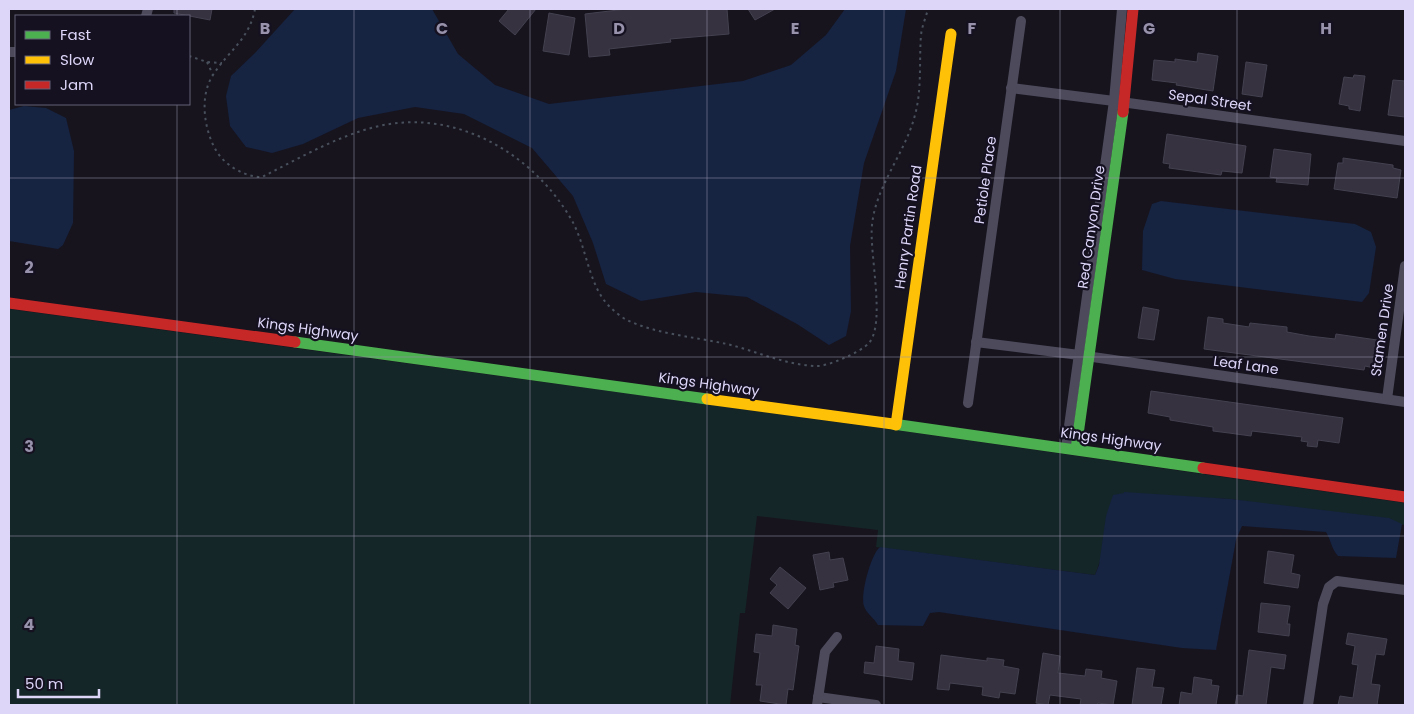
<svg xmlns="http://www.w3.org/2000/svg" width="1414" height="714" viewBox="0 0 1414 714" font-family="Poppins,sans-serif">
  <rect width="100%" height="100%" fill="#17141e"/>
  <polygon fill="#152628" points="9,309 895,430 1405,503 1405,525 1231,499 1124,494 1095,575 876,547 878,530 757,516 745,613 740,613 730,705 9,705"/>
  <g fill="#162341">
    <polygon points="295,9 432,9 458,54 495,85 549,104 743,81 791,65 826,35 845,9 906,9 896,71 864,163 850,246 851,311 846,336 829,345 797,324 747,297 696,292 641,301 606,284 593,243 573,196 532,148 464,114 415,107 358,118 303,144 272,153 246,147 230,126 226,96 231,76 255,53"/>
    <polygon points="24,106 46,108 66,118 74,151 73,223 63,245 58,249 9,241 9,110"/>
    <polygon points="1161,201 1355,224 1371,232 1376,247 1369,293 1362,302 1175,279 1142,270 1143,231 1152,204"/>
    <path d="M1124,492l107,7 158,19 13,6 -6,34 -58,-2c-7,-8 -7,-16 -12,-24l-84,-6 -6,14 -20,110 -34,-2 -243,-36 -9,1 -7,13 -45,-1c-4,-7 -12,-12 -14,-19 -4,-11 7,-52 16,-59l215,28 4,-10 7,-49 7,-21 11,-2z"/>
  </g>
  <g fill="#363240" stroke="#444150">
    <polygon points="174,9 212,9 210,20 174,13"/>
    <polygon points="509,9 536,9 515,35 499,21"/>
    <polygon points="626,9 727,9 729,34 670,39 671,42 609,49 610,55 589,57 585,14"/>
    <polygon points="748,9 775,9 755,20"/>
    <polygon points="549,13 575,18 569,55 543,51"/>
    <polygon points="1198,53 1218,56 1213,91 1176,85 1177,83 1152,80 1154,60 1175,62 1175,59 1197,62"/>
    <polygon points="1246,62 1267,65 1262,97 1242,94"/>
    <polygon points="1354,75 1365,76 1360,111 1349,109 1349,106 1339,104 1344,77 1353,78"/>
    <polygon points="1393,80 1405,81 1405,117 1388,115"/>
    <polygon points="1167,134 1246,146 1242,173 1222,171 1221,175 1169,168 1170,164 1163,163"/>
    <polygon points="1274,149 1311,154 1308,185 1276,182 1277,178 1270,177"/>
    <polygon points="1343,158 1393,165 1393,168 1401,170 1397,198 1334,189 1338,163 1343,163"/>
    <polygon points="1143,307 1159,310 1154,340 1138,338"/>
    <polygon points="1208,317 1223,319 1223,323 1249,327 1250,323 1287,327 1287,332 1309,336 1335,339 1336,334 1377,340 1374,368 1365,366 1364,370 1204,349"/>
    <polygon points="1151,391 1343,418 1339,443 1318,440 1317,447 1307,446 1308,442 1301,441 1302,437 1252,431 1251,436 1229,433 1213,431 1213,427 1170,420 1170,417 1148,413"/>
    <polygon points="1268,551 1294,555 1291,573 1300,575 1298,588 1264,583"/>
    <polygon points="829,552 830,560 843,558 848,580 833,583 834,587 820,590 813,555"/>
    <polygon points="780,567 806,588 788,609 770,593 777,585 770,579"/>
    <polygon points="1261,603 1290,606 1287,624 1290,624 1289,636 1258,632"/>
    <polygon points="773,625 797,629 795,645 799,646 793,690 788,689 786,705 760,701 762,685 756,685 760,653 754,652 756,634 772,636"/>
    <polygon points="1348,633 1387,639 1384,655 1376,654 1371,684 1380,685 1377,705 1338,705 1340,696 1353,698 1358,665 1352,664 1355,646 1346,644"/>
    <polygon points="876,646 899,649 898,661 914,663 912,680 864,673 865,662 874,663"/>
    <polygon points="1249,650 1286,655 1284,669 1271,667 1266,705 1235,705 1237,695 1243,696"/>
    <polygon points="1043,653 1060,656 1058,673 1085,676 1086,669 1102,671 1101,678 1117,681 1113,705 1098,703 1097,705 1080,705 1081,699 1050,695 1048,705 1036,703"/>
    <polygon points="941,655 987,661 987,658 1004,660 1003,666 1019,669 1015,694 1000,692 999,698 982,695 983,687 950,683 949,690 937,689"/>
    <polygon points="1137,668 1155,670 1152,687 1164,688 1161,705 1132,705"/>
    <polygon points="1194,677 1212,680 1211,685 1219,686 1216,705 1179,705 1181,692 1192,694"/>
  </g>
  <g fill="none" stroke-linecap="round" stroke-linejoin="round">
    <g stroke="#48505c" stroke-width="2" stroke-dasharray="2.5 4" stroke-linecap="butt">
      <path d="M255,9c-6,31 -26,41 -42,66 -14,21 -9,56 4,77 9,14 28,25 45,25 36,-18 73,-40 113,-50 78,-20 157,25 196,92 16,27 17,67 39,88 5,5 11,10 17,13 29,14 68,17 100,24 29,7 58,21 89,22 11,1 45,-14 53,-23 17,-20 0,-90 3,-118 4,-40 33,-71 43,-110 7,-26 4,-53 6,-80 1,-9 5,-18 7,-26"/>
      <polyline points="189,56 207,62 222,63"/>
      <polyline points="207,62 213,75"/>
    </g>
    <g stroke="#4d4a5c" stroke-width="10">
      <polyline points="146,16 148,9"/>
      <polyline points="9,52 16,52"/>
      <polyline points="1011,88 1114,101 1405,141"/>
      <polyline points="976,342 1079,355 1405,402"/>
      <polyline points="1387,399 1405,266"/>
      <polyline points="968,403 1021,21"/>
      <polyline points="1066,448 1114,101 1122,9"/>
      <polyline points="818,697 876,705"/>
      <polyline points="817,705 825,652 837,637"/>
      <polyline points="1308,705 1323,604 1329,587 1337,581 1405,590"/>
    </g>
    <g stroke="#4caf50" stroke-width="11">
      <polyline points="295,342 707,399"/>
      <polyline points="893,424 1203,468"/>
      <polyline points="1076,449 1123,112"/>
    </g>
    <g stroke="#ffc107" stroke-width="11">
      <polyline points="707,399 893,424"/>
      <polyline points="896,425 951,34"/>
    </g>
    <g stroke="#c62828" stroke-width="11">
      <polyline points="1123,112 1133,9"/>
      <polyline points="9,303 295,342"/>
      <polyline points="1203,468 1405,497"/>
    </g>
  </g>
  <path fill="none" stroke="#9892ac" stroke-width="1" stroke-opacity="0.55" d="M177,9v7M354,9v696M530,9v696M707,9v696M884,9v696M1060,9v696M1237,9v696M177,104v601M9,178h1396M9,357h1396M9,536h1396"/>
  <g text-anchor="middle" dominant-baseline="central" stroke-width="4.5" stroke-linejoin="round" paint-order="stroke">
    <g font-size="14" fill="#ded6f9" stroke="#151121">
      <text transform="translate(1210 100) rotate(8)">Sepal Street</text>
      <text transform="translate(985 180) rotate(-82)">Petiole Place</text>
      <text transform="translate(908 227) rotate(-82)">Henry Partin Road</text>
      <text transform="translate(1091 227) rotate(-82)">Red Canyon Drive</text>
      <text transform="translate(308 329) rotate(8)">Kings Highway</text>
      <text transform="translate(1382 330) rotate(-82)">Stamen Drive</text>
      <text transform="translate(1246 365) rotate(8)">Leaf Lane</text>
      <text transform="translate(709 384) rotate(8)">Kings Highway</text>
      <text transform="translate(1111 439) rotate(8)">Kings Highway</text>
    </g>
  </g>
  <g font-size="16" text-anchor="middle" font-weight="bold" fill="#9892ac" stroke="#151121" stroke-width="4.5" stroke-linejoin="round" paint-order="stroke">
    <text x="265" y="34">B</text>
    <text x="442" y="34">C</text>
    <text x="619" y="34">D</text>
    <text x="795" y="34">E</text>
    <text x="972" y="34">F</text>
    <text x="1149" y="34">G</text>
    <text x="1326" y="34">H</text>
    <text x="29" y="273">2</text>
    <text x="29" y="452">3</text>
    <text x="29" y="630">4</text>
  </g>
  <rect width="1414" height="714" fill="none" stroke="#ded6f9" stroke-width="20"/>
  <rect x="15" y="15" width="175" height="90" fill="#151121" stroke="#656077"/>
  <rect x="25" y="31" width="25" height="8" fill="#4caf50" stroke="#656077"/>
  <text x="60" y="40" font-size="15" fill="#ded6f9">Fast</text>
  <rect x="25" y="56" width="25" height="8" fill="#ffc107" stroke="#656077"/>
  <text x="60" y="65" font-size="15" fill="#ded6f9">Slow</text>
  <rect x="25" y="81" width="25" height="8" fill="#c62828" stroke="#656077"/>
  <text x="60" y="90" font-size="15" fill="#ded6f9">Jam</text>
  <path d="M18 689v8h81v-8" fill="none" stroke="#ded6f9" stroke-width="2.5"/>
  <text x="25" y="689" font-size="15" fill="#ded6f9" stroke="#151121" stroke-width="4" paint-order="stroke">50 m</text>
</svg>
